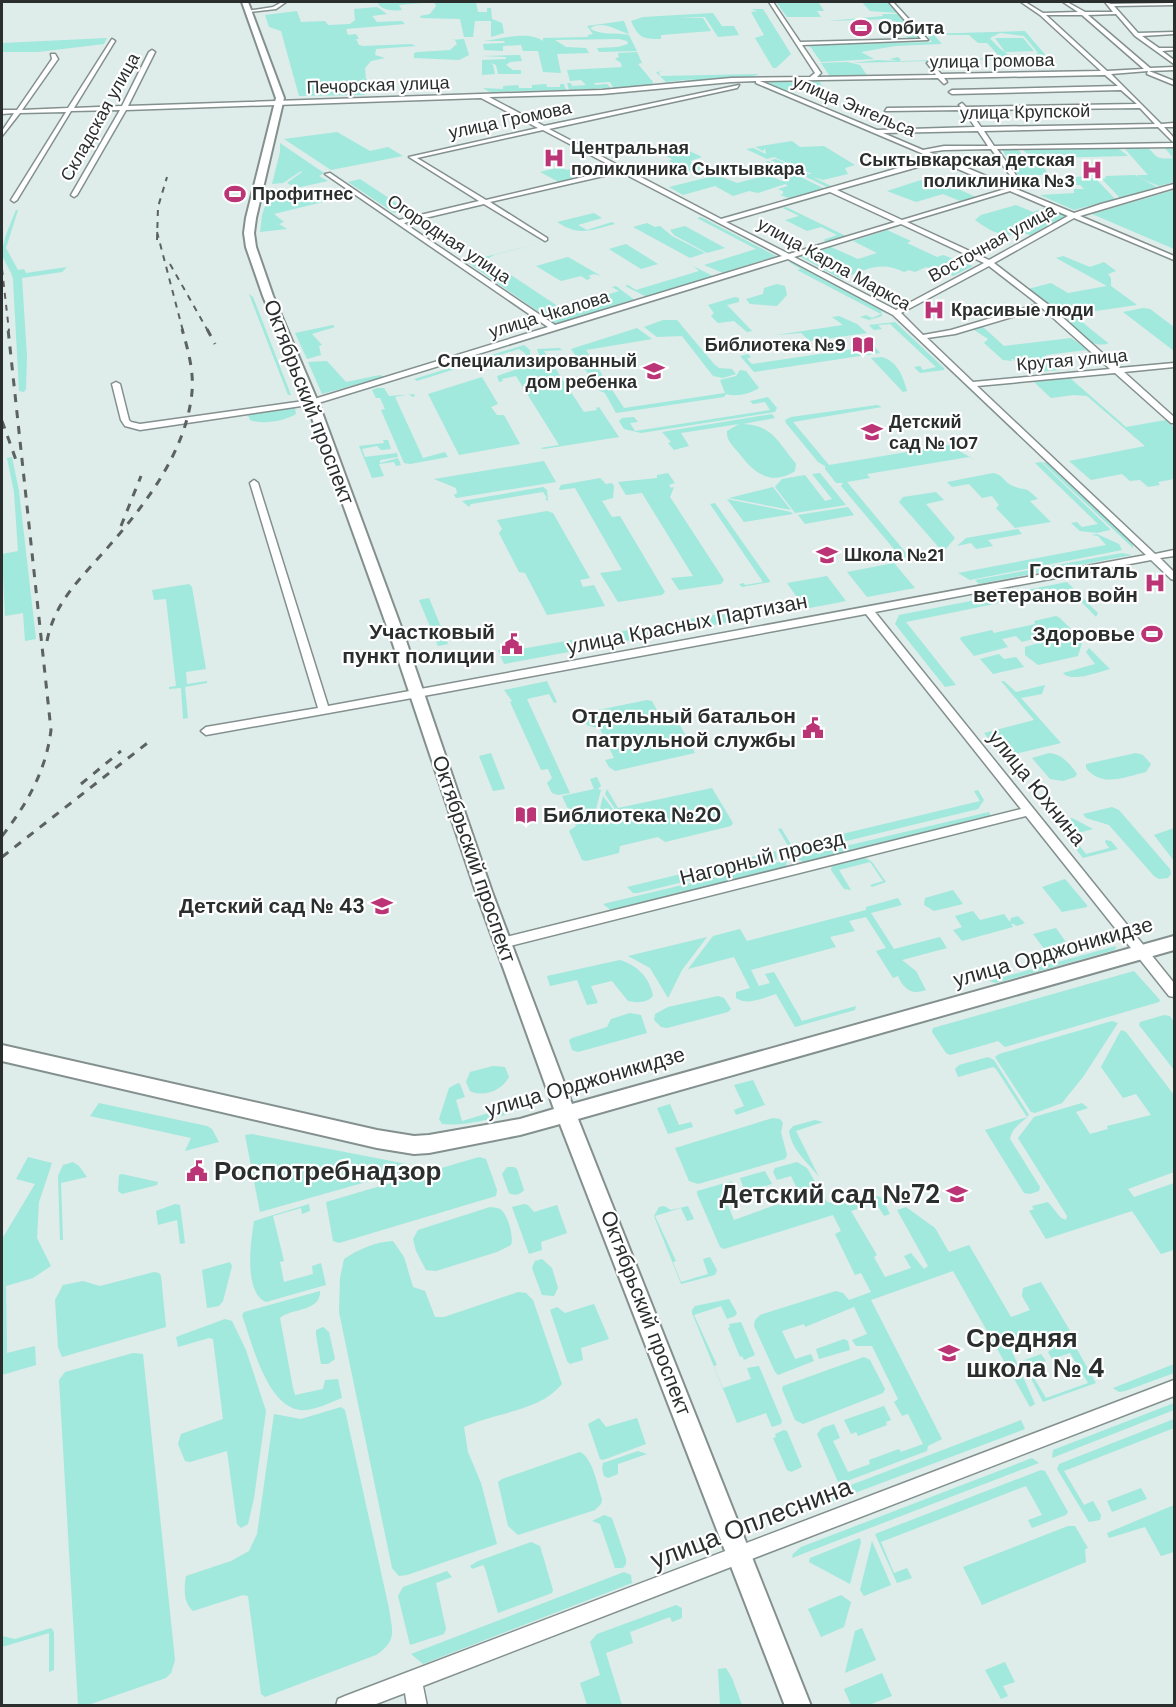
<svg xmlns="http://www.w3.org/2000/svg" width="1176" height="1707" viewBox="0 0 1176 1707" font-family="'DM Sans',sans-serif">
  <rect width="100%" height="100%" fill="#deecea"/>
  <g fill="#a1e8dd" fill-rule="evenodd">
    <path d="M377,2h99l2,10h9v-4h4l1,11 10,4 2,10 -13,4v-16h-16l-2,16h-9l-4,-18 -39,-1 -1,-2 10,-2 6,-8 -2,-4 -35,3 3,5c-9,1 -20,1 -25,-8z"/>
    <polygon points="776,2 889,2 899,13 870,11 862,2 819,3 824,11 817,11 821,17 787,17"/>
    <polygon points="377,7 387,14 372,16 377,22 402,21 405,24 346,29 348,35 356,34 359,39 356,39 359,45 363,46 411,44 416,46 376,49 375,55 385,58 371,61 365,68 366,79 373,83 364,95 299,96 281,31 269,27 265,15 297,11 301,22 325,21 328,25 350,24 355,20 354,9"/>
    <polygon points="751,9 763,9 791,54 776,68 773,68 755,38 764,35 751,12 757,11"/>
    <path d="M713,13l9,13h12l5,9 -21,2 -13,-20h-27l25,1 8,13 -50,4v4c-19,0 -22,-1 -30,-18l12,-4z"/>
    <polygon points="882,14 900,14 923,40 910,40 891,19 828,21 883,16"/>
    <path d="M623,21h1l5,13c-13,-4 -26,-14 -39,-6 9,8 27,4 39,7l8,16 -38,1 -2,-4 21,-1 10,-3 -1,-3 -8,-2 -64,1 11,7 20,1 3,5 -32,1 4,19 -18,-1 -5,-21h-15l-2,-6 -18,1v5l-19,-1 -1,-6 22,-1 -1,-2h-20c18,-2 44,-11 59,0v-3l45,-1v-2l5,-1 -6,-8z"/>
    <path d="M1025,31l23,27 -196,5 25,-3 20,1 -7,-2 8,-2 3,3 -2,1h3l99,-3 -14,-15h-9l-9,-8h-35l8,9 -47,2 -34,6 13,7 -53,3 -12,-17 123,-3 -6,-8zM1000,33l24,3 14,17c-19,13 -36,0 -48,-15z"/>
    <polygon points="107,38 104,44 38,52 2,52 2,43"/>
    <polygon points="995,38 1023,38 1034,51 1005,52"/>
    <polygon points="464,39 469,55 459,60 414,58 414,53 418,52 450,50 457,44 455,40 451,40"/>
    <polygon points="637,52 642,63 638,64 653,82 652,85 662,84 614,89 610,82 594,83 595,85 607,84 611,88 569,90 567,83 571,83 572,86 586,85 581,80 570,81 567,70 622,67 621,63 615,59 619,57 618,53"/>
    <polygon points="520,55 522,61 510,62 506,65 513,70 521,70 521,74 498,74 496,65 490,63 493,65 495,74 482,75 482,60 506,59 506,57 481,56"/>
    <polygon points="847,62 860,65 868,77 831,78 821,63"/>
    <polygon points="663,71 659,72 660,76 759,74 746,79 667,84 694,79 666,82 656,72"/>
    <polygon points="818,80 824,88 813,90 805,87 785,91 764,81"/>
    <polygon points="546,84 547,87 560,87 560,84 564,84 566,90 490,92 483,88 503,89 503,86 518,85 519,88 532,88 532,85"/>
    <polygon points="337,132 370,151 388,147 403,156 331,170 284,139"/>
    <polygon points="792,141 800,147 824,146 855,165 845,168 848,174 823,180 813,177 831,186 827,187 771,160 776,159 809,174 812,174 774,157 767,159 746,149 753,148 766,154 765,148 763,151 755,147"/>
    <polygon points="280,143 324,173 319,176 328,181 296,188 287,183 302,172 301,171 283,183 272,184 280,152"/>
    <polygon points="677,145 702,157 690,161 714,173 701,177 669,161 672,159 658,152 651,152"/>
    <path d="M1128,147c4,0 10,-1 15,0 15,3 6,14 30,11l-8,-10 9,-1v35l-15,4 -19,-8 -3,-3h11l-23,-26z"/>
    <polygon points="1017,148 1023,156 1038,159 1049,175 1018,175 1002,149"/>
    <polygon points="1022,148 1118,148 1128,156 1049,158 1047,155 1028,155"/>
    <polygon points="768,161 825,189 792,199 780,195 783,194 783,191 778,189 788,186 785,184 758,193 749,191 733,196 715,186 683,195 669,187 717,175 737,183 768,175 782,181 785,180 776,175 791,179 779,172 782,170 765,162"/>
    <polygon points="560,167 567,170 581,167 594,175 561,183 540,172"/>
    <polygon points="1135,175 1157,187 1120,198 1102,179 1106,178 1105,176"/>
    <polygon points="1085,176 1097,180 1115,199 1074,210 1040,195 1074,193 1074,189 1084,189 1080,185 1073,185 1068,178"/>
    <polygon points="360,179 407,210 394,213 348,182"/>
    <polygon points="921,180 946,187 957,184 961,186 956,188 976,197 960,201 943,194 916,202 887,191"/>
    <polygon points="1174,190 1174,249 1092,214"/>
    <polygon points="325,192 335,199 274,214 284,222 279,224 287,229 260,232 262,215 269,195 289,193 280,196 287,201"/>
    <path d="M1016,205l17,7 14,-5 21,10 -24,10 -20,13 6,-5c-13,-4 -15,1 -24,0 -11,-1 -23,-9 -31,-15l6,-5z"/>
    <polygon points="786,207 846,236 827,242 823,240 837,235 821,227 807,231 785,220 799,216 783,208"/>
    <path d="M16,210h2l-12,38 12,22 6,-1 2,4 41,-6 -5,5 -40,6 5,79 -1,32 -2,3 -5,-1 -6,-112c-2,-9 -7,-14 -10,-22 -3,-12 8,-34 13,-47z"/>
    <path d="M594,213l8,5 -24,7 9,5 25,-8 3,2c-25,6 -35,13 -58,-2z"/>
    <polygon points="701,217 776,256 723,273 704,265 756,249 697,218"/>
    <polygon points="647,223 655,227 660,226 672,236 705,253 690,258 633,227"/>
    <polygon points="685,226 725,248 707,253 674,235 670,230"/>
    <path d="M887,230l24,11 -4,2 30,14 6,-2 30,11 -20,10 -27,-9 -11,5 -6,-2 -5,2c-24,-12 -38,-2 -63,7l-42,-23 32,-9 27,12 19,-6 -24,-12z"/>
    <polygon points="542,243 494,255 487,259 559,307 571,306 619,291 612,287 616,286 636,301 556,324 467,262 468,261"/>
    <polygon points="626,244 658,264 641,269 609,249"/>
    <polygon points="1063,256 1090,267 1104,262 1116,271 1108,274 1111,278 1111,286 1137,305 1061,316 1028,289 1051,283 1068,293 1107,286 1056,258"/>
    <polygon points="568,257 601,276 594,274 588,276 591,278 587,280 581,276 561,281 536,266"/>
    <polygon points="791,261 883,310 888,314 881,311 882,316 869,320 860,317 866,315 872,318 881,314 797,270 801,269 789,262"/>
    <polygon points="693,266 713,276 647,297 625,286 628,285 636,290 699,271"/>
    <polygon points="777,284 785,286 787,295 777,306 750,304 746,299 763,294 764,288"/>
    <polygon points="249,294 253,297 291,395 288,395"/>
    <polygon points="735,297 739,298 739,302 727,305 752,331 747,332 734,321 718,323 711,316 714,313 708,305"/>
    <polygon points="1143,308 1150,309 1174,327 1174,351 1123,312"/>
    <polygon points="839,316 857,324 867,333 810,341 801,333 776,335 843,325 832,317"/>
    <path d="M1077,318l31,25 -1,1c-18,4 -30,-13 -43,-24z"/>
    <polygon points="663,320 677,320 714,364 719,368 732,369 736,374 723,378 713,376 682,336 657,337 644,327"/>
    <polygon points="895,322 944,368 944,370 920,373 914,367 920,366 923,370 936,367 890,324 878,325 882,329 874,330 869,325"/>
    <polygon points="333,325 335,327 312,334 322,345 319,346 321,355 307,359 295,333"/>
    <path d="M982,326l22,20 67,-8c12,8 23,15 34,26l-3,1 -16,-15 -40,5 14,15 -33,3 -14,-14h-2l1,2 -9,-1 -19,-17 4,-4 -17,-11z"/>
    <path d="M637,328l15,11 -66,11 38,58 101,-15 -5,-13 16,-4 4,-6 6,1 13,17c-9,6 -23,9 -33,6l-2,3 -108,16 -11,-20 -5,-2 -29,-42z"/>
    <polygon points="524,345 530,350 530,355 525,356 523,355 526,354 519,349 417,381 414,379"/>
    <polygon points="874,346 880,353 754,372 740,356 748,354 751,357 747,359 752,364"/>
    <polygon points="559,348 563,350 544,351 584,412 597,410 596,408 599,407 619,437 544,449 540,448 559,445 516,376 502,379 503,381 499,382 497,376 541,361 537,349"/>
    <path d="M882,357c16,5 21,20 25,34l-4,1 -32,-34z"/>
    <polygon points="327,361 346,382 380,375 384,377 322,394 308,362"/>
    <polygon points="482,377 498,404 491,407 497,415 504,415 520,444 459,455 428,394"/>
    <polygon points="1070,378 1126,427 1166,420 1174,427 1174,479 1158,482 1160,485 1148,487 1140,480 1130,481 1122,474 1091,480 1069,461 1145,446 1087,396 1074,395 1051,398 1034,382"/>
    <polygon points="377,388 384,388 389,396 414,394 415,396 412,397 410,394 395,397 423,458 445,452 448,457 410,464 404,463 381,410 385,409 380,398 376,398 372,390"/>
    <polygon points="768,397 777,408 775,412 641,433 624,429 619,421 622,418 634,417 638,422 630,423 635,431 770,410 765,402 753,404 750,401"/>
    <polygon points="877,405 882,407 793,422 829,465 949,445 975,460 969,457 867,474 870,478 847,482 907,554 917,556 907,559 899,555 841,486 843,483 836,483 825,469 825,466 818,462 786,423 785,420 791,417"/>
    <path d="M287,407l8,1 1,6c-11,7 -35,11 -46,6l-2,-5z"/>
    <path d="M772,414l3,4 -32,6c28,1 34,16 50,36l3,4 -1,7c-25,16 -42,1 -57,-19 -5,-6 -12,-12 -11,-21l12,-7 -58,9 8,13 -15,4 -6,-7 3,-1 -9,-10z"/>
    <polygon points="383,440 388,440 391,449 381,450 377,446 362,449 365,457 397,453 398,457 380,460 380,463 398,458 401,465 396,466 394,462 379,464 384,476 372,478 359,446 384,443"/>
    <polygon points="12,457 19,491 36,639 25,641 23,613 5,616 2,554 18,551 14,492 7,458"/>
    <polygon points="544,461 556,482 456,498 454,495 457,493 456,488 434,479"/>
    <polygon points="1041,462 1110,529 1110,530 1097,533 1080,531 1071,523 1077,522 1082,527 1098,524 1035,463"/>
    <polygon points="1042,462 1047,463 1133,544 1133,548"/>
    <polygon points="668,473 675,483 669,485 671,488 674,487 670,497 724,580 721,584 679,590 671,578 693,576 642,493 626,495 618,482 657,478 657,475"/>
    <polygon points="820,473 846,505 795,513 775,487 782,479 805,475 825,501 832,499 812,474"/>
    <path d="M993,473c10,1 11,10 20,13 14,6 10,-2 25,13l-8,2 21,21 -36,6 -19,-20 3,-3 -7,-9 -10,2 -13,-14 -17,3 -5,-5z"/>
    <polygon points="600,478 606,484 612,483 614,486 613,498 602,501 612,517 620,516 665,592 662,595 618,602 600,573 622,570 575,488 560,490 559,489 561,485"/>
    <polygon points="543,487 547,490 548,501 545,499 547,498 543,492 471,504 469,507 462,501"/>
    <polygon points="773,487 791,510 729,498"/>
    <polygon points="936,492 944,500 926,504 955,538 943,552 899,502 903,497"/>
    <polygon points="727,499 791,512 793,514 744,522"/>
    <polygon points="715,503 770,581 770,582 742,587 739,584 744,583 745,585 763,582 710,504"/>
    <polygon points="848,507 854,515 805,524 798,515"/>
    <polygon points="547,511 553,513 590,578 580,580 583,587 594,585 605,606 547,615 525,573 519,572 499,533 502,529 497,520"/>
    <polygon points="1018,529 1022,534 988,540 993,546 976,549 971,543 957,546 966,538"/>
    <polygon points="1097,534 1119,544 1122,550 970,580 958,573 1106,545 1098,536 1091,535"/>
    <polygon points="1122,553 1132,555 979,584 975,580"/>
    <polygon points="894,563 915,588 867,597 847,572"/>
    <polygon points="827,576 846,601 805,609 787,583"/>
    <polygon points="1067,582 1098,613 1096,617 1069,589 906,622 956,685 945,687 895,624 899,615"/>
    <polygon points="189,584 192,587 206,669 186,672 187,684 207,681 207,683 185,687 188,718 183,719 181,688 169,689 169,687 176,686 166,599 154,600 152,590"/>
    <polygon points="429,598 448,644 438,646 419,600"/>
    <polygon points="746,609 751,618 504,664 498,650 508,648 510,651"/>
    <polygon points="1056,616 1060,618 1071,629 1022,642 1016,636 1002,639 1008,647 974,656 960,639 961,637 992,630 994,633 1035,624 1034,621"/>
    <polygon points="1073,633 1082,643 1078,656 1038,665 1025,655 1025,647"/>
    <path d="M1089,648l21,21c-12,3 -38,14 -47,4l32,-9 -9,-12z"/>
    <polygon points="999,654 1004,659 1016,657 1024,667 993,674 980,659"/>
    <polygon points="547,681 557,702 554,703 549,694 527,699 570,793 558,795 552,793 547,783 552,778 548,769 541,770 510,702 512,701 504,690"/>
    <polygon points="1001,681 1004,681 1016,692 1045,685 1042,694 1021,698 1061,743 1006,756 1001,754 984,733 1034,720"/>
    <polygon points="647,700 652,701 659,714 674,714 695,753 615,771 609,767 605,760 614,758 600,729 587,725 583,720 593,711"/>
    <polygon points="491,753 505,789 493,791 479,756"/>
    <path d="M1049,753c13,1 21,11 28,21l-2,3 -12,4 -13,-2 -18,-21z"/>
    <path d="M1136,753l7,2 8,9 -5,8c-22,5 -44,16 -60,-4v-4z"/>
    <polygon points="597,777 601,786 598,789 601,790 593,821 597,821 603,796 615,812 625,815 615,809 605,794 607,789 618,808 712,788 733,823 731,826 665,842 658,837 620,846 619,853 586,861 582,860 569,831 576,826 562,796 594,789 590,779"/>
    <polygon points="978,790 984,800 978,809 793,854 778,829 781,828 792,846 980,801 974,791"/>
    <polygon points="1112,807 1119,810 1170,869 1171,874 1168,878 1159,879 1154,876 1109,825 1086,818 1083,814"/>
    <polygon points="989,812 991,817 806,863 795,858"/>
    <polygon points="1072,818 1093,829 1071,835 1086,854 1109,848 1105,842 1106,840 1111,841 1118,849 1083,858 1055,823"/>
    <polygon points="1174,828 1174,861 1154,835"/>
    <polygon points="776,851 777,859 638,893 633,893 627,887"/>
    <polygon points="864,857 872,862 886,882 872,887 870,885 883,881 870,862 839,870 851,890 844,889 831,870 832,865"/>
    <polygon points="787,860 786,868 612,911 603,904"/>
    <polygon points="1065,879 1087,905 1087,907 1062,912 1042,887"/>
    <polygon points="953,890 963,904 934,911 924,905 925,898"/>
    <path d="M898,898l4,7 -31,8 23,36 46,-12 7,11 -45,12 14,11 10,19c-14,5 -22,0 -28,-14l-5,2 -17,-27 10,-3 -20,-31 -17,4 6,10 -25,6 6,10 -85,23 8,16 11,-3 -5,-9 9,-2 28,49 54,-15 -1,4 -60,17 -19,-33c-13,4 -28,12 -40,4v-6l14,-4 -16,-31 -46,12 25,-33 27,-7 7,12 119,-31v-3z"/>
    <polygon points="973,911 980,920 1004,914 1010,922 1011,918 1018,916 1025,923 1017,926 1011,923 1013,927 962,941 953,930 962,927 955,916"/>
    <polygon points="1056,928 1073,952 1051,958 1033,934"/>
    <polygon points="707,937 682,970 668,998 650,968 628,956"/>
    <polygon points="1116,946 1115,950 996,983 989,981"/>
    <path d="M620,960c17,5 30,18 33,36 -6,7 -16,7 -25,5l-16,-20 -21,5 7,17 -11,2 -10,-25 -27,6 -3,-10z"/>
    <polygon points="1134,971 1160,1000 1159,1002 1005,1047 998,1041 950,1055 946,1053 932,1032 933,1028"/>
    <polygon points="718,996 724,998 731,1009 728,1012 667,1028 661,1027 654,1020 655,1014 668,1007"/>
    <polygon points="630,1013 641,1015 647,1033 578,1052 572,1050 569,1040 572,1038 607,1027 611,1019"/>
    <polygon points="1164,1015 1170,1016 1174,1022 1174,1070 1139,1025 1140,1022"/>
    <polygon points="1112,1021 1118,1023 1083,1077 1062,1103 1035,1113 1031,1112 995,1057 999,1054"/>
    <polygon points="1121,1030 1126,1032 1174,1095 1174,1172 1128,1189 1134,1197 1174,1183 1174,1250 1161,1254 1132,1211 1046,1239 1029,1211 1034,1209 1032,1206 1048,1202 1061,1218 1066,1220 1067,1216 1018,1138 1034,1117 1082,1103 1088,1108 1076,1112 1090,1134 1108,1129 1107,1126 1151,1115 1136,1094 1123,1098 1101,1067"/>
    <path d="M988,1057l6,3 35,55c-7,8 -17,12 -19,24l30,48 -1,4 -9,3 -6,-1 -39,-63 42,-13 -31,-48 -3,-2 -35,10 -3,-8 4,-4z"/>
    <path d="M493,1066l12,1 4,10c-7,13 -25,21 -39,14l-4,-9 4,-10z"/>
    <polygon points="753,1080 765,1105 736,1115 734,1110 744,1106 734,1085"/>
    <path d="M458,1083l2,1 5,13 -9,3 6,21 47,-14 1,2 20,-5c-20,12 -65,23 -88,20l-3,-5 10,-31z"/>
    <polygon points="99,1103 207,1126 212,1129 219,1142 185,1151 191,1138 90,1116"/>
    <polygon points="670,1104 679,1125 691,1122 693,1127 668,1134 657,1108"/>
    <polygon points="773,1118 780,1119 783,1123 781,1132 787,1155 785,1159 698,1184 689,1181 675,1148"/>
    <path d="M815,1120l8,2 -27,9 23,46c-11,-15 -27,-26 -30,-46l4,-5z"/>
    <polygon points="252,1134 407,1164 412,1169 260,1212 245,1135"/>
    <polygon points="28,1157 52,1163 39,1202 37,1238 51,1266 33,1278 6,1286 7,1353 35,1346 36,1365 2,1375 2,1239 35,1184 16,1179"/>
    <polygon points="479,1157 486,1159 497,1190 496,1196 339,1243 333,1241 326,1202"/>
    <polygon points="73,1162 79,1166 87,1177 61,1183 63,1240 60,1240 58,1176 63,1165"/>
    <polygon points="797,1162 807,1168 827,1202 837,1204 877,1196 882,1198 890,1214 884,1216 876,1203 851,1211 877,1255 874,1257 885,1277 911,1268 904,1256 911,1253 924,1269 928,1266 897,1210 906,1207 935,1228 949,1252 969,1245 1011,1317 1030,1310 1022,1296 1023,1288 1041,1282 1075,1339 1074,1344 1096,1383 1043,1402 1022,1361 1041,1354 1046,1361 1028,1368 1046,1398 1088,1383 1070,1353 1052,1359 1048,1352 1054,1347 1044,1334 1010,1347 1035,1404 1030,1407 953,1271 871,1300 942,1439 928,1446 927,1451 839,1484 817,1434 822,1428 834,1424 840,1438 833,1441 848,1472 870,1464 869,1460 899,1449 901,1452 923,1444 908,1414 902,1416 894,1402 898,1399 872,1346 856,1346 852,1340 867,1334 854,1307 805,1327 804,1324 782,1331 795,1359 811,1354 814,1361 778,1375 775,1372 754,1326 755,1320 760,1315 836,1291 843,1293 849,1300 871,1292 861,1273 855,1275 835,1234 841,1231 833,1215 724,1249 720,1247 697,1194 697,1191 732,1181 738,1191 724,1196 734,1220 781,1203 782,1205 802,1199 791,1176 777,1180 773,1172 775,1168"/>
    <path d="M507,1167h7l3,2 7,21c-4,5 -10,6 -15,3l-7,-19z"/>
    <polygon points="765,1171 772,1184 745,1192 740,1178"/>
    <polygon points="122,1174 158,1182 157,1185 122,1194 118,1191 119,1175"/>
    <polygon points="175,1204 180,1205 185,1243 180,1244 177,1220 158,1225 156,1211"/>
    <path d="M309,1204l1,7 -8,3 -1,-6 -28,8 11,45 -4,1 4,20 29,-8 -1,-8 9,-3 5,22 -60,17c-23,-10 -15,-61 -12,-81z"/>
    <polygon points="524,1204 528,1205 534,1212 557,1205 567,1233 541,1242 542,1250 529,1254 512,1207"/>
    <polygon points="664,1206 671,1210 688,1206 694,1219 687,1221 681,1208 655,1216 676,1261 673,1262 681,1282 708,1274 703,1259 710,1257 717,1270 715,1275 681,1284 654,1216 659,1207"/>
    <path d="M490,1207c4,1 7,0 10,2 8,5 14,28 11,36l-14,7 -61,19 -10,-1 -10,-19 -3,-12 5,-9z"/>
    <path d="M393,1241l11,16 9,30 12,4 10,26h9l74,-25 8,1 7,7 29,84c-23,28 -67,28 -98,43l4,25 13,31 16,61 -90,31 -8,1 -7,-8 -53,-256 1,-34 4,-19c15,-10 31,-17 49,-18z"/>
    <polygon points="542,1259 552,1268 558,1288 554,1296 542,1295 532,1268 535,1261"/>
    <polygon points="230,1262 232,1266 223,1301 219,1306 207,1308 202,1270"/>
    <polygon points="154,1272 159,1273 161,1276 166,1327 62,1357 58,1347 55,1300 63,1285 83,1281 100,1286"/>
    <path d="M320,1291c1,21 -29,17 -40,27l13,70 2,7 28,-6 2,-9 13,-1 4,19c-11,4 -24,11 -36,12 -38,4 -54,-68 -64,-95l2,-3z"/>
    <polygon points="729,1299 737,1313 735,1316 727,1319 721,1306 694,1315 717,1365 714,1366 723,1388 751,1379 747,1368 759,1366 782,1421 781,1424 772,1427 766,1413 737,1423 692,1313 692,1310 695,1306"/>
    <polygon points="594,1304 609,1339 581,1348 583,1360 570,1364 567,1361 550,1310 557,1307 565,1313"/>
    <polygon points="225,1319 232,1321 246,1350 266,1411 254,1498 248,1524 241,1528 237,1524 227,1451 190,1462 185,1461 178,1444 181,1434 223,1419 213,1339 209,1338 178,1347 176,1337"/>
    <polygon points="741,1322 755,1355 744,1360 742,1356 740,1357 728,1328 730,1327 729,1324"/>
    <polygon points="323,1327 329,1332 335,1359 328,1364 321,1364 316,1335 316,1330"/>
    <polygon points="844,1339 848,1341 850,1350 819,1359 816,1349"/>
    <polygon points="133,1353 143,1354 175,1660 171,1673 166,1678 88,1705 78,1705 59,1380 65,1372"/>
    <polygon points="864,1357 870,1360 885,1389 883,1393 803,1424 795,1420 782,1389 783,1386"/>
    <polygon points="1174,1364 1174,1373 1125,1391 1119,1392 1113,1388"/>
    <polygon points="1174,1403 1174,1410 1052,1458 1053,1450"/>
    <polygon points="884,1406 891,1420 886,1422 887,1425 858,1436 856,1432 851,1434 844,1420"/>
    <path d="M341,1407l4,3 44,198c3,23 9,32 -13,47l-111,42 -4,-3 -13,-98 -5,-1 -50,16c-10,-9 -9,-22 -7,-35l45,-15 18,-10 8,-17 17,-120 27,5z"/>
    <polygon points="599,1418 606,1427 637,1418 646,1444 603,1460 600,1459 588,1424"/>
    <polygon points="1174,1419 1174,1428 1064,1471 1084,1505 1093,1501 1101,1515 1100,1520 1089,1522 1057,1469 1059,1464"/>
    <polygon points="1021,1420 1025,1429 828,1503 822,1496"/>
    <polygon points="784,1430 787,1431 802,1467 791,1472 787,1470 773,1438 776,1437 775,1434"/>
    <polygon points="638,1451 647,1454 618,1464 618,1474 608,1478 604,1476 602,1468 603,1463"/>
    <path d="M580,1452c13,6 17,33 22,47l-1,5 -6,6 -77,25 -10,-9 -10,-44 4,-3z"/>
    <polygon points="1032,1458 1039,1463 792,1558 793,1554 801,1547"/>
    <polygon points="1041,1470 1045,1471 1068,1512 1066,1515 1032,1528 1028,1520 1042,1515 1026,1486 881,1542 894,1573 907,1568 912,1578 897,1583 875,1534"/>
    <polygon points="1141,1488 1147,1499 1112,1512 1107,1501"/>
    <polygon points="1174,1505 1174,1552 1161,1556 1145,1527 1109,1538 1107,1533"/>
    <polygon points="604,1515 612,1518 626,1559 626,1564 623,1568 615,1568 600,1524 592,1521"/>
    <polygon points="1068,1526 1075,1526 1088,1548 1085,1549 1086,1562 982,1605 963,1567"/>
    <polygon points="860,1538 861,1542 850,1584 809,1562 810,1558"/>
    <polygon points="872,1541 891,1585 864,1596 860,1590"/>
    <polygon points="531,1542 540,1546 553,1590 552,1593 498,1613 485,1568 483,1565 472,1569 470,1566 478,1561"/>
    <polygon points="447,1571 452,1577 436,1583 446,1629 444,1634 410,1645 398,1596 403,1587"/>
    <polygon points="624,1572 631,1575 632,1583 423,1664 411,1654"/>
    <polygon points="841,1595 851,1602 844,1627 821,1637 808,1609"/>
    <polygon points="676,1605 682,1608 682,1618 672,1622 670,1617 630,1632 633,1643 606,1653 622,1705 587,1705 580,1683 600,1675 590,1642 597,1634"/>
    <polygon points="51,1628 54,1632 54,1670 49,1672 49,1633 2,1647 2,1636 15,1639"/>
    <polygon points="862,1628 876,1660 845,1673 855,1631"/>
    <polygon points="1005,1662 1015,1682 1003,1686 1008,1696 1001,1699 985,1670"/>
    <polygon points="726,1668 732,1678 742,1705 720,1705 718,1669"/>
    <polygon points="882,1673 892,1696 869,1705 851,1705 844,1689"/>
  </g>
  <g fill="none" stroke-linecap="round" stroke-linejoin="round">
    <defs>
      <g id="minor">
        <polygon points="282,2 286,2 276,9 249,12 247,11 273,7"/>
        <path d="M769,2h4l27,40 121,-3 -32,-37h4l35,38 -126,5 19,28 -4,4 119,-2 -9,-12 3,-2 11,13 160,-3 -61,-56 -19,-13h4l18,11 35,-1 -15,-10h4l18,10h28l-8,-10 6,2 63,-1v2l-60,1 24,27 36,-1v2l-32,2 17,12h15v2l-12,1 12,9v4l-39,-28 -19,-22 -28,1 62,53 24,-1v3l-25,1 25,10v4l-27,-11 1,-3 -37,3 50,50 13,-1v4h-10l10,11v5l-16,-16 -174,4 10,15 180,-3v4l-177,2 21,29 -2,11 58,24 27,-9 73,-20v4l-94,28 94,40v4l-100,-42 -80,45 56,43 69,62 55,-5v4l-50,5 50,45v6h-3l-56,-50 -138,13 178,168 19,-4v6l-14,2 14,14v8l-3,-1 -20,-19 -276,52 299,371v14l-5,-1 -143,-180 -524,132 -5,-2 -1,-3 1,-3 5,-2 519,-129 -155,-195 -426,79 -234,42 -5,-4 5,-4 112,-19 -68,-225 4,-3 4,3 70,223 818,-151 -253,-240 -105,-56 -473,145 -175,26 -15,-4 -4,-6 -9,-36 4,-2 4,2 9,36 2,2 9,2 171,-24 237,-73 -223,-153 5,-1 69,47 80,-19 -70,-44 129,-29 -57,-30 -355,12 -49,85 -3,2 -3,-2 49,-85 -49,1 -54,89 -3,2 -3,-2 55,-88 -46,1 -18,23v-5l12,-18 -12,1v-4h15l35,-51 -1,-5h4l3,5 -36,51 46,-2 44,-69 3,2 -41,67 48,-2 27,-54 3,-2 3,2 -27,54 474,-16 129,-12 79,-1 5,-4zM1046,15h36l62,54 -37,2zM1105,75l13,11 -166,4 -3,2 3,2 169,-4 16,14 -171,3 -4,-4 -3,2 2,2 -74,1 -2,3 78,-1 12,17 -98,3 -117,-49 178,-3 6,6 3,-2 -3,-4zM756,81v2l177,75 -212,61 -172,-90 188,-41 2,-3 -195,41 -55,-29 113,-3 129,-12zM1140,108l15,16 -174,3 -12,-17zM543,130l74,39 -131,31 -69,-42zM978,131l10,15h-44l-21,4 -40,-17zM991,149l21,29 -2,8 -81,-34 15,-2zM939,161l66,28 -103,31 -65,-30zM621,172l161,84 -227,69 -151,-102 80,-19 61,37 2,-1v-2l-57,-36zM1010,191l58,25 -79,44 -82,-38zM830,192l65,30 -106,32 -63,-32zM901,224l83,39 -88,47 -102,-53zM989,266l49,38 -87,26 -28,5 -22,-22zM1042,308l68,61 -137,13 -46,-44 28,-4z"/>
        <polygon points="1174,1380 1174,1396 423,1686 427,1706 407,1706 405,1693 371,1706 336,1706 338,1699 345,1696"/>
      </g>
      <polygon id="major" points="242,2 248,2 284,98 256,218 254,233 256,247 273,296 320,407 404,635 492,892 572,1104 1174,936 1174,950 578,1119 811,1706 785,1706 560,1124 520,1135 429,1153 414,1154 377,1148 2,1061 2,1045 377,1130 414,1136 429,1135 520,1119 554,1109 476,892 390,635 308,407 263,296 246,247 244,233 246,218 276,98"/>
    </defs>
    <use href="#minor" stroke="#83908e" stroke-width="3"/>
    <use href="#major" stroke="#83908e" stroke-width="4"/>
    <use href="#minor" fill="#fff" fill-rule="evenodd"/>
    <use href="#major" fill="#fff" fill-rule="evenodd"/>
    <g stroke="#5b6261" stroke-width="2" stroke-dasharray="6 6" stroke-linecap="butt">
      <polyline points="157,232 183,331"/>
      <polyline points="157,240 158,207 167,177"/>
      <polyline points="170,264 208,331"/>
      <polyline points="2,269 9,331"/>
    </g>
    <g stroke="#5b6261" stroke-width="3" stroke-dasharray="8 8" stroke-linecap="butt">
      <polyline points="207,329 215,344"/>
      <polyline points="2,421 16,460"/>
      <polyline points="121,526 141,476"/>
      <path d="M47,641c7,-37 31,-60 55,-87 40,-45 84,-100 90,-162 2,-21 -4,-42 -10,-63"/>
      <polyline points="81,784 121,751"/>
      <path d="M2,836c25,-32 44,-65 49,-106l-43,-401"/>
      <polyline points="2,857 150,741"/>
    </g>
  </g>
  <defs>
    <symbol id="stadium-bare" viewBox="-9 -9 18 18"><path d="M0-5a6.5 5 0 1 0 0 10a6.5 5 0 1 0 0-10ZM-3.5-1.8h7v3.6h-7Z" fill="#bb3476" stroke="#fff" stroke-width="2.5" paint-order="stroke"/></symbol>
    <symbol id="hospital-bare" viewBox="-9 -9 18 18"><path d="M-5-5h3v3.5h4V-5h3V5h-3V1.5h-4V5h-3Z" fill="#bb3476" stroke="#fff" stroke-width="2.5" paint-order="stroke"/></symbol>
    <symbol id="library-bare" viewBox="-9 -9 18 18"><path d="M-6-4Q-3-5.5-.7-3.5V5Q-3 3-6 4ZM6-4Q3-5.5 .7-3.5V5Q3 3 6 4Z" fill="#bb3476" stroke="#fff" stroke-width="2.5" paint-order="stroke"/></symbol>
    <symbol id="school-bare" viewBox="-9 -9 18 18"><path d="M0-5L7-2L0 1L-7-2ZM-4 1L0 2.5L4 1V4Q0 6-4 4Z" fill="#bb3476" stroke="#fff" stroke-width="2.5" paint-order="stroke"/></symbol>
    <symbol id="civic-bare" viewBox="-9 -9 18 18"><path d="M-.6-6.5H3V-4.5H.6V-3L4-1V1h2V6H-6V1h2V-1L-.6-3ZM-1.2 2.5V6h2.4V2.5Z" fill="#bb3476" stroke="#fff" stroke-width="2.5" paint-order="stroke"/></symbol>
  </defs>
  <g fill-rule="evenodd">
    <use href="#stadium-bare" x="846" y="13" width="30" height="30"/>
    <use href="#hospital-bare" x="539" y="143" width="30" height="30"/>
    <use href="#hospital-bare" x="1077" y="155" width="30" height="30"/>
    <use href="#stadium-bare" x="220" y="179" width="30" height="30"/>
    <use href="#hospital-bare" x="919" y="295" width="30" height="30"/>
    <use href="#library-bare" x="848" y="330" width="30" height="30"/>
    <use href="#school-bare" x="639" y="356" width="30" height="30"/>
    <use href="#school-bare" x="857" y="417" width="30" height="30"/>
    <use href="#school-bare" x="812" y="540" width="30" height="30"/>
    <use href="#hospital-bare" x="1140" y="568" width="30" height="30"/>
    <use href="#stadium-bare" x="1137" y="619" width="30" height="30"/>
    <use href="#civic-bare" x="497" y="629" width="30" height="30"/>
    <use href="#civic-bare" x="798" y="713" width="30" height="30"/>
    <use href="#library-bare" x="511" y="800" width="30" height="30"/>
    <use href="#school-bare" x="367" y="891" width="30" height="30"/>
    <use href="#civic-bare" x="182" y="1156" width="30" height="30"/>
    <use href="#school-bare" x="942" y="1179" width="30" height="30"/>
    <use href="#school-bare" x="934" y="1338" width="30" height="30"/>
  </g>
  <g text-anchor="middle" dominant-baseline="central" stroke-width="4.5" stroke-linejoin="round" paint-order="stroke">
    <g font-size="18" font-weight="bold" fill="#2a2f2e" stroke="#fff" text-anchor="start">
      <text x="878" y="28">Орбита</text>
      <text x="571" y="148">Центральная<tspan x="571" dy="21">поликлиника Сыктывкара</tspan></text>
      <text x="1075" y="160" text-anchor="end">Сыктывкарская детская<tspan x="1075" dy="21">поликлиника №3</tspan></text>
      <text x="252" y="194">Профитнес</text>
      <text x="951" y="310">Красивые люди</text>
      <text x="846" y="345" text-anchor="end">Библиотека №9</text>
      <text x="637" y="361" text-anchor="end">Специализированный<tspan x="637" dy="21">дом ребенка</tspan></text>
      <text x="889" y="422">Детский<tspan x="889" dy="21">сад № 107</tspan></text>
      <text x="844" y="555">Школа №21</text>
    </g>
    <g font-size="18" fill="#2a2f2e" stroke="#fff">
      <text transform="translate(992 61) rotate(-1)">улица Громова</text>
      <text transform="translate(378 85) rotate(-2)">Печорская улица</text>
      <text transform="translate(854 106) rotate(23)">улица Энгельса</text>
      <text transform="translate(1025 112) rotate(-1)">улица Крупской</text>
      <text transform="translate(100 117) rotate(-61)">Складская улица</text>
      <text transform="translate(510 120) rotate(-12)">улица Громова</text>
      <text transform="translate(449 239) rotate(34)">Огородная улица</text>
      <text transform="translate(992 243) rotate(-29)">Восточная улица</text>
      <text transform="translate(834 264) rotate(29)">улица Карла Маркса</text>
      <text transform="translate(549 314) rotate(-17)">улица Чкалова</text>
      <text transform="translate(1072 360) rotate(-5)">Крутая улица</text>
    </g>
    <g font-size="21" fill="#2a2f2e" stroke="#fff">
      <text transform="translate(309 402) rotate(69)">Октябрьский проспект</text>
      <text transform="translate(687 624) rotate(-11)">улица Красных Партизан</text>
      <text transform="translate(1037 788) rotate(51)">улица Юхнина</text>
      <text transform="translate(762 858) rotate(-14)">Нагорный проезд</text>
      <text transform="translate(474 859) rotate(71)">Октябрьский проспект</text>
      <text transform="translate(1053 952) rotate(-16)">улица Орджоникидзе</text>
      <text transform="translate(585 1082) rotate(-16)">улица Орджоникидзе</text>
      <text transform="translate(646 1313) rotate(69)">Октябрьский проспект</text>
    </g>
    <g font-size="21" font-weight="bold" fill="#2a2f2e" stroke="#fff" text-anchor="end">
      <text x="1138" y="571">Госпиталь<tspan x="1138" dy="24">ветеранов войн</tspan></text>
      <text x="495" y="632">Участковый<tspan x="495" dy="24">пункт полиции</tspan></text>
      <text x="1135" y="634">Здоровье</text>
      <text x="796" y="716">Отдельный батальон<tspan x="796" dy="24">патрульной службы</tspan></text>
      <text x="543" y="815" text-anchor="start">Библиотека №20</text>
      <text x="365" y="906">Детский сад № 43</text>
    </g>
    <g font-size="26" font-weight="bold" fill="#2a2f2e" stroke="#fff" text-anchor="start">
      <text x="214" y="1171">Роспотребнадзор</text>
      <text x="940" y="1194" text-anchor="end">Детский сад №72</text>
      <text x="966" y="1338">Средняя<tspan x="966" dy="30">школа № 4</tspan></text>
    </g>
    <g font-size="26" fill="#2a2f2e" stroke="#fff">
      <text transform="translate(751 1523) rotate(-21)">улица Оплеснина</text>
    </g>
  </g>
  <rect width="1176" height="1707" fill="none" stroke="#2a2f2e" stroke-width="6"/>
</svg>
